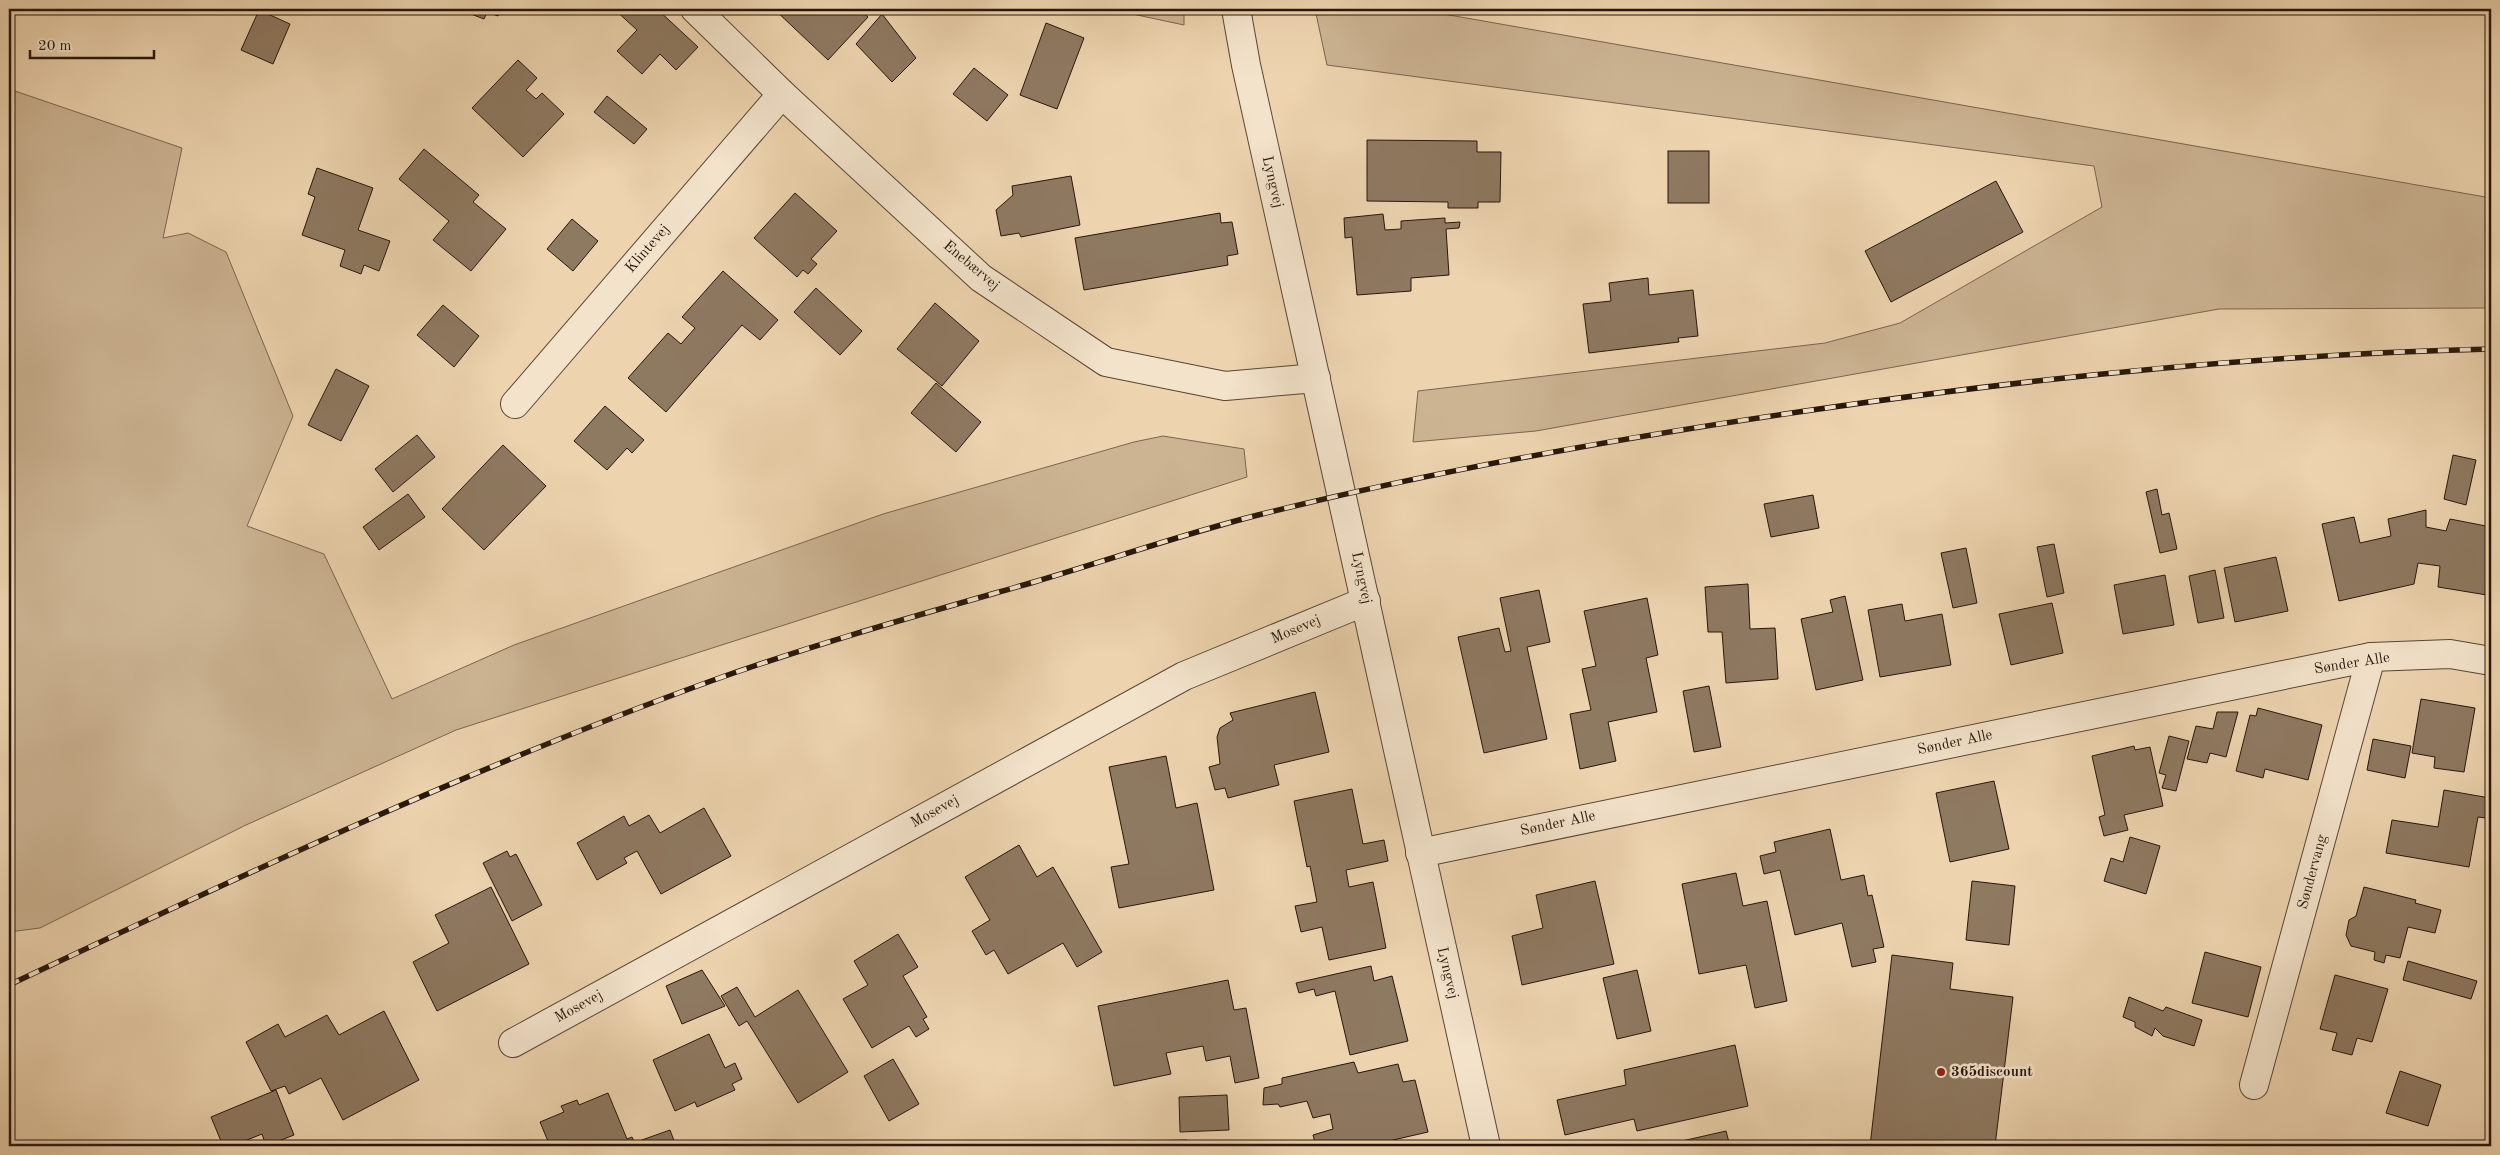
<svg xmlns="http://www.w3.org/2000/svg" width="2500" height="1155" viewBox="0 0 2500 1155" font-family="'Old Standard TT',serif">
  <rect width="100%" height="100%" fill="#edd4af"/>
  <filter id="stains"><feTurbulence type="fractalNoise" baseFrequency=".004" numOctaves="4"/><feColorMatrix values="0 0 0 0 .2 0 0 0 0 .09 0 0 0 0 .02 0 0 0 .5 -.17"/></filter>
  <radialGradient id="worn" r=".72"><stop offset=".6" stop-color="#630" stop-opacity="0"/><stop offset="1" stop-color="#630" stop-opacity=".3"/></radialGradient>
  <g fill="#ccb493" stroke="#7a6550">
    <polygon points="1109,9 1184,9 1184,25"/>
    <polygon points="1315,9 1415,9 2491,198 2491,308 2219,309 1536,431 1413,442 1418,391 1825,343 1900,323 2102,207 2094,166 1327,65"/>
    <polygon points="9,89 182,148 163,238 188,233 226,252 293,416 247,526 324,554 392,699 514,645 883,514 1134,442 1163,436 1244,449 1247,477 456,730 246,825 40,928 9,932"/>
  </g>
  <g fill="#8e7961" stroke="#28160c">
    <polygon points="458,9 501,9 498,16 487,12 484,19"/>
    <polygon points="614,9 657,9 698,47 676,70 660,54 642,74 617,51 637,30"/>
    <polygon points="774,9 859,9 868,17 828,60"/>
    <polygon points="259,10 290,24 273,64 241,50"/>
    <polygon points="882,14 916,58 892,82 856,44"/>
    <polygon points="1046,23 1084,38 1057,109 1020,95"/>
    <polygon points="518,60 537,78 526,90 536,99 542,93 564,114 523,157 472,108"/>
    <polygon points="974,68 1008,95 987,121 953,94"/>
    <polygon points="607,96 647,129 634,144 594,112"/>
    <polygon points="1367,140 1477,141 1477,152 1501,152 1500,202 1478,202 1478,208 1448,208 1448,202 1367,201"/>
    <polygon points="424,149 479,195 473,202 506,229 471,271 433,240 449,221 399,179"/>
    <rect x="1668" y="151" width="41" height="52"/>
    <polygon points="317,168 373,188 358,230 390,241 379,271 364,265 361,274 340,266 345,250 302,235 315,197 308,194"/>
    <polygon points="1071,176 1080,225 1021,237 1019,233 1001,236 996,210 1013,195 1012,186"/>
    <polygon points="1996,181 2023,232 1891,302 1865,251"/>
    <polygon points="795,193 837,231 811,259 817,264 808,274 803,270 797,277 754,238"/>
    <polygon points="1220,213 1221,223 1232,222 1238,254 1227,256 1228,265 1084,290 1075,238"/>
    <polygon points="1383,214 1385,230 1401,229 1401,221 1445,218 1445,223 1460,222 1459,228 1446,229 1449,275 1411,278 1411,291 1357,295 1352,237 1345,238 1344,218"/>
    <polygon points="572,219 598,241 573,271 547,249"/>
    <polygon points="723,271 778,320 760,340 742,325 666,412 628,378 668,333 681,344 695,328 682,317"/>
    <polygon points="1648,278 1649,295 1693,290 1698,336 1678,338 1679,342 1589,353 1583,304 1611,301 1609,283"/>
    <polygon points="816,288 862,331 840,355 794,312"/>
    <polygon points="935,303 979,341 942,386 897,349"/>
    <polygon points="443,305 479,336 454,367 417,335"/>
    <polygon points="336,369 369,386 341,441 308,425"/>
    <polygon points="936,383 981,422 956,452 911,413"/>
    <polygon points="605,406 644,440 632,453 627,448 607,470 574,441"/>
    <polygon points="417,435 435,457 393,492 375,469"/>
    <polygon points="503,445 546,486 484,550 442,509"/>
    <polygon points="2453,455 2476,460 2466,505 2444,499"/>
    <polygon points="2157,489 2162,515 2169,513 2177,549 2160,553 2146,492"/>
    <polygon points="408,494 425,517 379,550 363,527"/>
    <polygon points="1813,495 1819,528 1771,537 1764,504"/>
    <polygon points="2426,510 2426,527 2446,531 2450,519 2491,527 2491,569 2487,595 2438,587 2440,566 2418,563 2414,584 2339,601 2322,524 2354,517 2360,543 2391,536 2388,519"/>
    <polygon points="2054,544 2064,593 2047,597 2037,547"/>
    <polygon points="1966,548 1977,603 1953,608 1941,553"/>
    <polygon points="2276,557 2288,611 2235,622 2224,568"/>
    <polygon points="2215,570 2224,618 2198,623 2189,576"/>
    <polygon points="2165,575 2174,625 2123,634 2114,585"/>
    <polygon points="1748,584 1750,629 1775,628 1778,679 1726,683 1722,632 1708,632 1705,587"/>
    <polygon points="1539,590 1550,642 1527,647 1547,739 1484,753 1458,637 1499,628 1505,652 1511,651 1500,598"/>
    <polygon points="1845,596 1863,680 1816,690 1801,619 1833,612 1830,600"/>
    <polygon points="1647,598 1658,655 1646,658 1657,712 1608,722 1616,761 1580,769 1570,714 1591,710 1582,669 1596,666 1584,611"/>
    <polygon points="2052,603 2063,653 2011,665 1999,614"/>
    <polygon points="1902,604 1905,621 1942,614 1951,665 1880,677 1868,610"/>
    <polygon points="1709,686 1721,747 1694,752 1683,691"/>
    <polygon points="1315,692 1329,752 1274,765 1279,785 1228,798 1225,788 1215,790 1209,767 1220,764 1217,737 1220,728 1233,720 1230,713"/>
    <polygon points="2421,699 2475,708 2464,772 2434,768 2435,757 2412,753"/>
    <polygon points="2258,708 2322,725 2308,780 2265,769 2263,778 2236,771 2250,715 2256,716"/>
    <polygon points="2217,712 2238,712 2226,757 2210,753 2207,763 2187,759 2196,726 2213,729"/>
    <polygon points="2169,736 2189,741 2176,791 2162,788 2166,775 2159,773"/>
    <polygon points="2373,739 2411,746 2405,778 2367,770"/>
    <polygon points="2134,746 2135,750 2150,747 2163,806 2124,815 2128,830 2104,836 2099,817 2105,815 2092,756"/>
    <polygon points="1166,756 1176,808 1197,803 1214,890 1119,908 1111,867 1129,864 1109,767"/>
    <polygon points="1994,781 2009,849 1950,862 1936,793"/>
    <polygon points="1352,789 1363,844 1384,840 1388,861 1346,870 1349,887 1373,882 1386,948 1329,960 1322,927 1301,932 1295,906 1317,902 1310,866 1307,867 1294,801"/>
    <polygon points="2444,790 2490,798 2486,818 2478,817 2469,867 2386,853 2392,820 2438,827"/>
    <polygon points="704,808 731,856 661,894 637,851 624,858 627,863 597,880 577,843 624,816 629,826 649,815 660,833"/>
    <polygon points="1830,829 1841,880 1864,875 1868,896 1872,895 1884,947 1873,949 1876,962 1852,967 1842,923 1795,935 1780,870 1764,874 1760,856 1776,852 1774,842"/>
    <polygon points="2130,837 2160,846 2146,894 2104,881 2111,858 2123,862"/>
    <polygon points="1019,845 1037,877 1053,867 1102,952 1077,967 1063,943 1008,974 994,950 986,955 972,931 990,920 965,877"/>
    <polygon points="507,851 510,857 516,854 542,905 512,921 483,863"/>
    <polygon points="1736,873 1743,906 1767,901 1787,1001 1755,1008 1746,965 1699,974 1682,884"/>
    <polygon points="1595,881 1614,964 1522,985 1512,936 1543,928 1536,895"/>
    <polygon points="1972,881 2015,886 2009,945 1966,940"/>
    <polygon points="491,887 529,964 437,1011 413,962 449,943 435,915"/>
    <polygon points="2364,887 2416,900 2415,903 2441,910 2435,933 2408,927 2400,958 2386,955 2384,963 2374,960 2375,952 2351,946 2346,935 2349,920 2356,916"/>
    <polygon points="898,934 918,967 903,976 927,1017 923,1019 929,1029 916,1037 909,1026 872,1048 843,999 868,985 854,961"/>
    <polygon points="2205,952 2261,967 2248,1017 2192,1003"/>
    <polygon points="1892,955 1953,963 1950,989 2013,997 1995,1146 1870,1146"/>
    <polygon points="2408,961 2477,981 2471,999 2403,980"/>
    <polygon points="1371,966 1374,981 1392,976 1408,1041 1350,1055 1335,991 1316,996 1314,989 1299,993 1296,983"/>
    <polygon points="702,970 725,1006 682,1024 666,986"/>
    <polygon points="1637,970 1651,1031 1617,1039 1603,978"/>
    <polygon points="2335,975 2388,989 2372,1042 2357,1038 2352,1055 2332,1050 2337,1033 2320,1029"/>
    <polygon points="1228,980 1234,1010 1246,1008 1259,1078 1235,1083 1230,1056 1206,1061 1203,1046 1166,1053 1171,1074 1114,1086 1098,1006"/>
    <polygon points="737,987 755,1017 798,990 848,1072 798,1103 747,1021 739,1026 721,996"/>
    <polygon points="2129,997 2163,1011 2166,1007 2202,1020 2194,1046 2163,1036 2155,1028 2152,1036 2135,1027 2135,1022 2123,1017"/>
    <polygon points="384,1011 419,1080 343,1120 321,1078 289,1094 285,1086 271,1091 246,1042 278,1024 285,1037 327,1015 339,1035"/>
    <polygon points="709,1034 725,1068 735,1063 742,1079 732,1084 735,1090 697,1107 695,1102 675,1111 653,1060"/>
    <polygon points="1735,1045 1748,1106 1637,1131 1634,1119 1565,1135 1557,1100 1626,1085 1624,1070"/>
    <polygon points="893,1059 919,1104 889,1121 864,1076"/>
    <polygon points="1354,1062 1358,1073 1398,1064 1403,1082 1415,1080 1428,1132 1367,1146 1316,1146 1313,1135 1333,1129 1330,1114 1313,1118 1307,1101 1280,1107 1278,1104 1263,1105 1264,1088 1282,1084 1282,1078"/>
    <polygon points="2400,1071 2441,1085 2428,1126 2386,1113"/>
    <polygon points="276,1090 294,1135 266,1146 262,1134 232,1146 223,1146 211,1117"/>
    <polygon points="608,1093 627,1139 632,1137 636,1146 550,1146 540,1122 564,1112 561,1106 577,1100 579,1105"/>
    <polygon points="1227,1095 1229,1130 1180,1132 1179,1097"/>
    <polygon points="670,1130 676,1146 641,1146 639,1141"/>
    <polygon points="1726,1131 1730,1146 1660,1146"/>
    <polygon points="1187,1140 1187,1146 1143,1146 1142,1141"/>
  </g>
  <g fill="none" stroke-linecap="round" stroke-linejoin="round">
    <defs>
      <g id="street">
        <polyline points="695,9 782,94 981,278 1106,362 1225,386 1316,378"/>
        <polyline points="1236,9 1246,65 1486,1146"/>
        <polyline points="515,404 782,94"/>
        <polyline points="1420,853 2371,657 2450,654 2491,661"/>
        <polyline points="513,1043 1184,676 1366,601"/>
        <polyline points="2254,1085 2371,657"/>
      </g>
    </defs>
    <use href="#street" stroke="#594635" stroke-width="30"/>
    <use href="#street" stroke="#f3e3cb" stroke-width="28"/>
    <defs>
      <path id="rail" d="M9,985c231,-109 462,-217 702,-304 106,-38 215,-68 323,-99 75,-22 149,-48 224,-67 184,-46 373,-79 561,-106 223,-32 448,-55 672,-60"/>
    </defs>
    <use href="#rail" stroke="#28160c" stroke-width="5.5"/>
    <use href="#rail" stroke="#f3e3cb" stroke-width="4" stroke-dasharray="11" stroke-linecap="butt"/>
  </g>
  <circle fill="#8f2418" stroke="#f3e3cb" stroke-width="2" cx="1941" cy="1072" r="5"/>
  <g text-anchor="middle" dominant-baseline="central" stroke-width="5" stroke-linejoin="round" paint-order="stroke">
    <g font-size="15" fill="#28160c" stroke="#f3e3cb">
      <text transform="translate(1272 182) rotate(77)">Lyngvej</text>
      <text transform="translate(648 249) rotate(-49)">Klintevej</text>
      <text transform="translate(971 266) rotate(40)">Enebærvej</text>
      <text transform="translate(1361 578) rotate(78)">Lyngvej</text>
      <text transform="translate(1296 630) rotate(-23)">Mosevej</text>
      <text transform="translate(2352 664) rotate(-9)">Sønder Alle</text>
      <text transform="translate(1955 743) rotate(-12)">Sønder Alle</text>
      <text transform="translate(935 812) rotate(-29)">Mosevej</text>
      <text transform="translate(1558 824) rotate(-12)">Sønder Alle</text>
      <text transform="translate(2313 872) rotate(-75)">Søndervang</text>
      <text transform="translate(1447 973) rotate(77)">Lyngvej</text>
      <text transform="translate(579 1007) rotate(-29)">Mosevej</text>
    </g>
    <g font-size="15" font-weight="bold" fill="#28160c" stroke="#f3e3cb" text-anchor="start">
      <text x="1951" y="1072">365discount</text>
    </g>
  </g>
  <rect width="2500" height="1155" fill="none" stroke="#edd4af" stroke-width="30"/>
  <rect x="10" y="10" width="2480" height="1135" fill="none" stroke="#28160c" stroke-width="2.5"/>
  <rect x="15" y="15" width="2470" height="1125" fill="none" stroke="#28160c"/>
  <path d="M30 50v8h124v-8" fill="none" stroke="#28160c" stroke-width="2.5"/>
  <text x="38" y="50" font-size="15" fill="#28160c" stroke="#f3e3cb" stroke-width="4" paint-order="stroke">20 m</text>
  <rect width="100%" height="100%" filter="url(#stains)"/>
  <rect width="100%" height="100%" fill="url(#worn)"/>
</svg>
